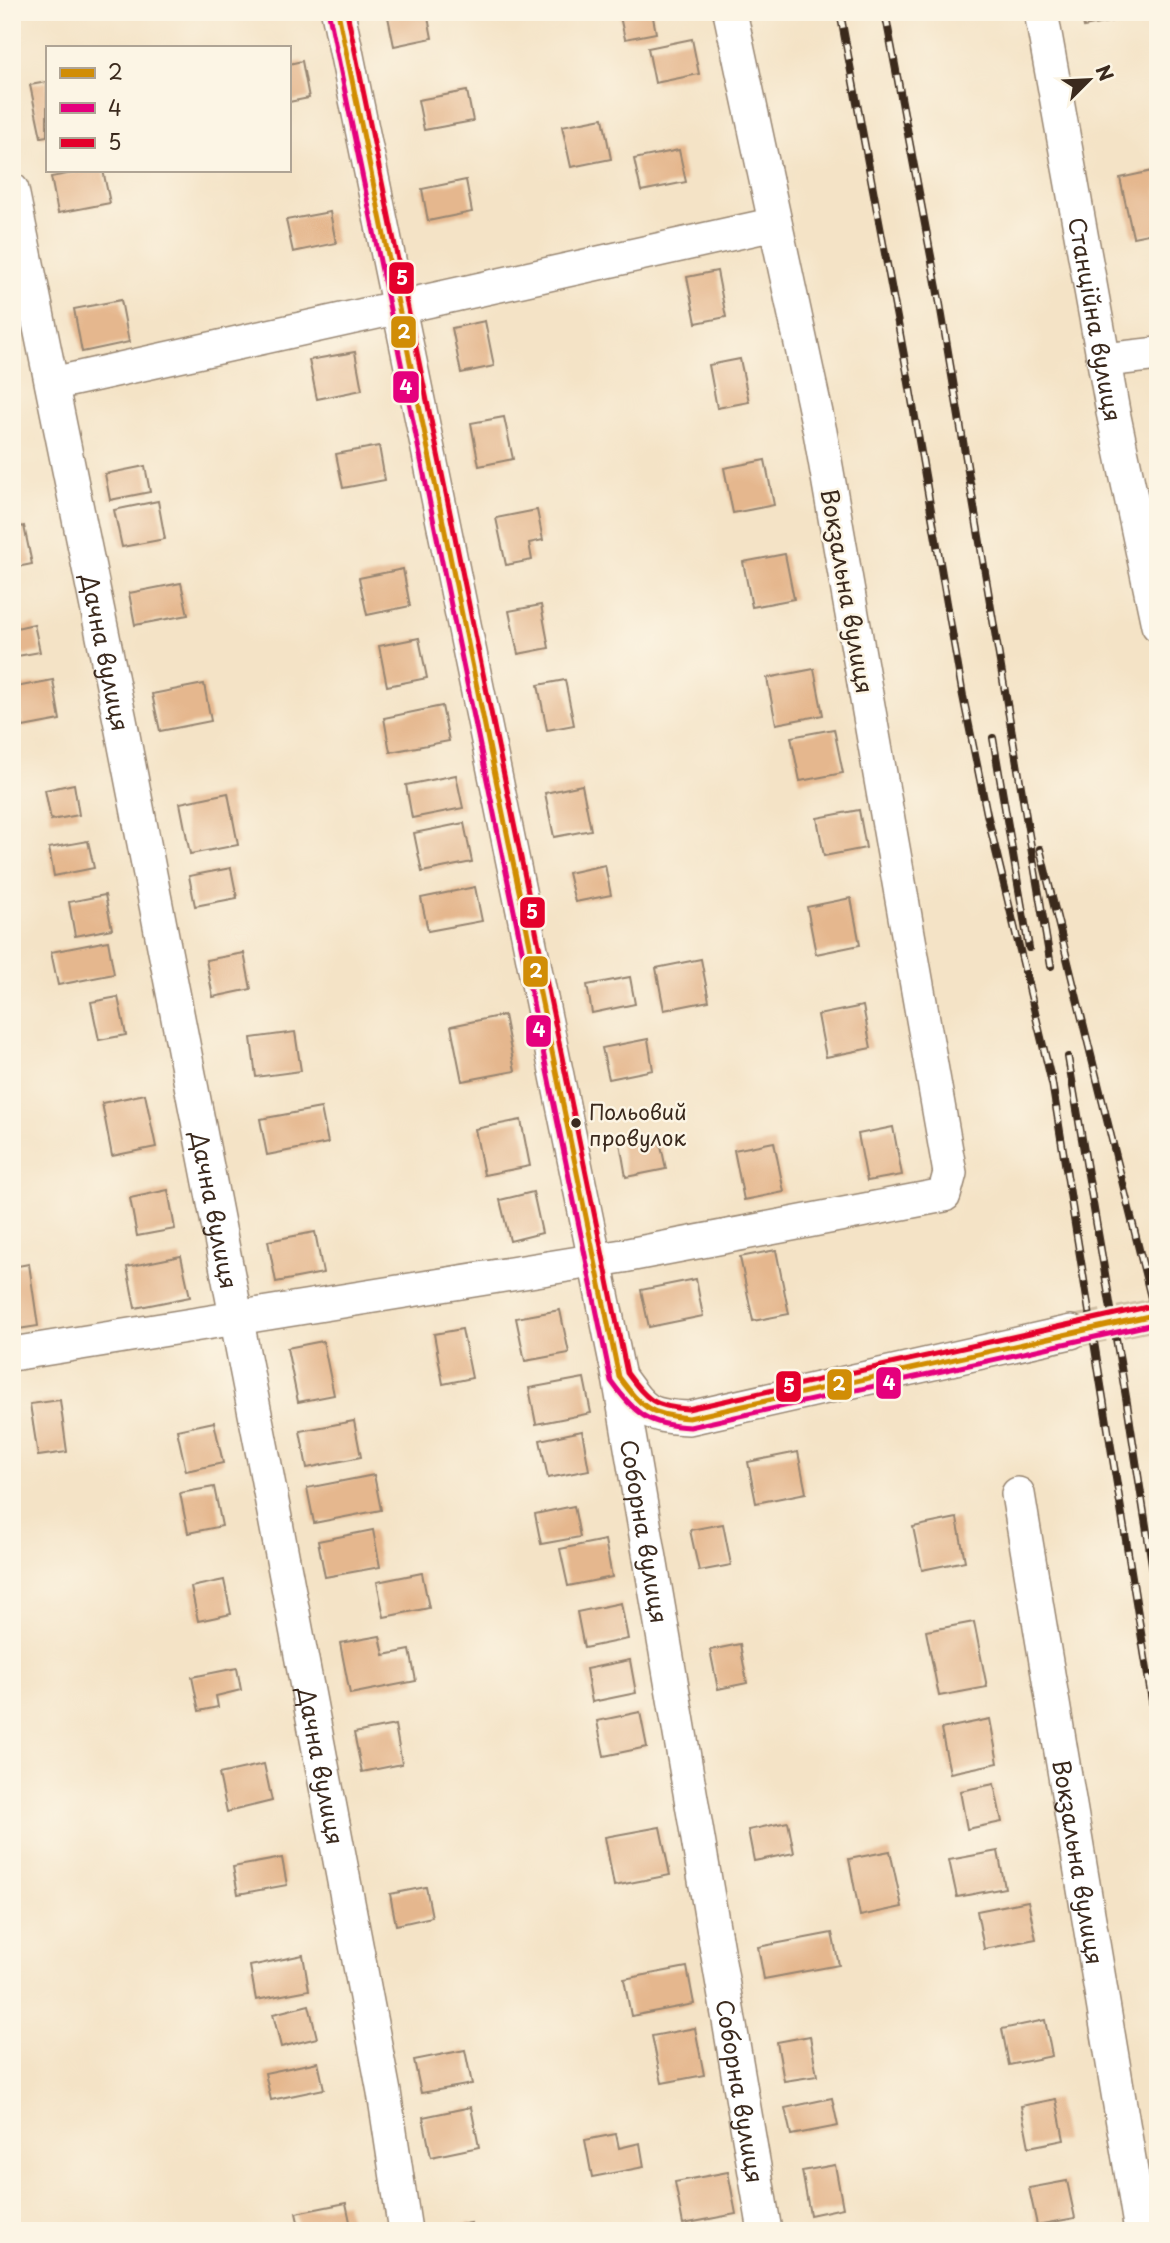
<svg xmlns="http://www.w3.org/2000/svg" width="1170" height="2243" viewBox="0 0 1170 2243" font-family="'Playpen Sans',sans-serif">
  <rect width="100%" height="100%" fill="#fcf5e5"/>
  <filter id="ink" filterUnits="userSpaceOnUse"><feTurbulence type="fractalNoise" baseFrequency=".0143" numOctaves="2"/><feDisplacementMap in="SourceGraphic" scale="14" xChannelSelector="R" yChannelSelector="G"/><feConvolveMatrix kernelMatrix="1 2 1 2 8 2 1 2 1" color-interpolation-filters="sRGB"/></filter>
  <filter id="wash" filterUnits="userSpaceOnUse"><feTurbulence type="fractalNoise" baseFrequency=".00686" numOctaves="4" result="noise"/><feDisplacementMap in="SourceGraphic" scale="28" xChannelSelector="R" yChannelSelector="G"/><feGaussianBlur stdDeviation="1.57" result="paint"/><feColorMatrix in="noise" values="0 0 0 0 0 0 0 0 0 0 0 0 0 0 0 0 0 1.4 0 .05"/><feComposite in="paint" operator="in"/></filter>
  <g filter="url(#wash)">
    <rect width="100%" height="100%" fill="#f4e3c6"/>
    <g id="blocks">
      <g fill="#e5b78e">
        <polygon points="387,12 427,12 432,38 394,46"/>
        <polygon points="619,12 652,12 656,33 625,39"/>
        <polygon points="1081,12 1131,12 1132,17 1084,27"/>
        <polygon points="692,39 699,74 655,83 648,48"/>
        <polygon points="302,61 309,98 289,102 289,64"/>
        <polygon points="47,82 47,136 41,137 30,85"/>
        <polygon points="467,91 473,121 424,130 418,100"/>
        <polygon points="603,118 611,159 571,167 562,126"/>
        <polygon points="679,150 686,182 641,191 634,159"/>
        <polygon points="89,170 103,170 110,203 58,213 51,177"/>
        <polygon points="1157,170 1158,232 1133,237 1120,178"/>
        <polygon points="466,180 472,212 428,221 422,189"/>
        <polygon points="330,212 336,243 293,252 286,220"/>
        <polygon points="717,271 726,317 696,323 687,277"/>
        <polygon points="121,300 129,342 82,352 74,309"/>
        <polygon points="485,321 494,366 461,373 452,328"/>
        <polygon points="355,352 362,390 317,399 309,360"/>
        <polygon points="740,359 749,402 717,408 709,365"/>
        <polygon points="504,417 513,459 479,466 471,423"/>
        <polygon points="379,446 385,480 343,488 336,454"/>
        <polygon points="765,460 774,505 733,513 724,468"/>
        <polygon points="145,466 150,492 110,500 105,474"/>
        <polygon points="158,501 165,539 122,547 114,510"/>
        <polygon points="537,510 543,540 529,543 532,560 506,565 496,518"/>
        <polygon points="24,526 32,564 12,568 12,529"/>
        <polygon points="785,554 794,599 752,607 743,562"/>
        <polygon points="403,569 410,606 367,615 359,578"/>
        <polygon points="181,583 188,615 135,625 129,593"/>
        <polygon points="541,605 549,648 518,654 509,611"/>
        <polygon points="34,624 40,652 12,657 12,629"/>
        <polygon points="419,638 427,678 387,686 379,646"/>
        <polygon points="814,669 823,715 776,724 767,678"/>
        <polygon points="53,680 60,720 23,727 16,687"/>
        <polygon points="565,680 574,725 547,730 538,685"/>
        <polygon points="204,684 211,721 160,731 152,694"/>
        <polygon points="442,706 449,741 390,752 384,718"/>
        <polygon points="834,729 843,773 800,781 791,737"/>
        <polygon points="456,775 463,808 412,818 406,785"/>
        <polygon points="74,784 79,815 51,820 45,790"/>
        <polygon points="582,785 591,830 554,837 545,793"/>
        <polygon points="228,793 238,845 190,854 180,803"/>
        <polygon points="859,810 866,848 824,856 817,818"/>
        <polygon points="464,823 472,862 422,872 414,833"/>
        <polygon points="88,841 94,868 54,876 49,848"/>
        <polygon points="605,865 611,895 575,902 568,873"/>
        <polygon points="231,868 237,898 195,906 189,876"/>
        <polygon points="475,887 482,921 428,931 421,898"/>
        <polygon points="105,895 112,929 75,936 69,902"/>
        <polygon points="851,898 860,945 816,954 807,907"/>
        <polygon points="108,941 114,974 58,985 51,952"/>
        <polygon points="244,953 251,989 213,997 206,960"/>
        <polygon points="701,959 709,1001 664,1010 656,968"/>
        <polygon points="630,977 635,1004 592,1013 587,985"/>
        <polygon points="118,997 126,1035 99,1040 91,1002"/>
        <polygon points="863,1006 871,1048 826,1057 818,1015"/>
        <polygon points="504,1015 515,1071 462,1081 451,1026"/>
        <polygon points="295,1032 301,1071 256,1077 251,1038"/>
        <polygon points="648,1039 653,1070 609,1079 602,1048"/>
        <polygon points="145,1094 156,1147 112,1156 102,1103"/>
        <polygon points="321,1108 328,1143 267,1155 260,1119"/>
        <polygon points="521,1120 530,1166 484,1175 475,1129"/>
        <polygon points="893,1127 902,1175 867,1181 858,1134"/>
        <polygon points="659,1136 666,1169 626,1177 620,1143"/>
        <polygon points="774,1142 784,1192 744,1200 734,1150"/>
        <polygon points="168,1190 175,1229 137,1236 130,1198"/>
        <polygon points="533,1192 542,1233 510,1241 500,1200"/>
        <polygon points="315,1232 323,1273 276,1282 268,1241"/>
        <polygon points="776,1250 789,1314 753,1321 740,1257"/>
        <polygon points="181,1256 190,1297 135,1308 127,1267"/>
        <polygon points="29,1264 38,1326 12,1330 12,1267"/>
        <polygon points="696,1279 703,1316 649,1327 641,1290"/>
        <polygon points="560,1310 569,1353 525,1361 516,1318"/>
        <polygon points="462,1329 472,1378 443,1384 434,1334"/>
        <polygon points="323,1341 334,1395 298,1402 287,1348"/>
        <polygon points="584,1378 591,1413 536,1424 529,1388"/>
        <polygon points="60,1400 67,1452 38,1456 30,1404"/>
        <polygon points="354,1421 361,1457 307,1468 300,1431"/>
        <polygon points="214,1422 223,1463 186,1471 177,1430"/>
        <polygon points="582,1431 589,1470 548,1478 540,1440"/>
        <polygon points="798,1452 806,1493 756,1503 748,1462"/>
        <polygon points="374,1475 381,1510 314,1523 307,1488"/>
        <polygon points="214,1487 222,1526 188,1533 180,1493"/>
        <polygon points="574,1506 580,1537 541,1544 535,1514"/>
        <polygon points="957,1518 965,1561 922,1570 913,1527"/>
        <polygon points="723,1524 731,1565 699,1571 690,1530"/>
        <polygon points="373,1530 380,1567 325,1577 318,1541"/>
        <polygon points="605,1540 612,1577 568,1586 560,1549"/>
        <polygon points="422,1573 429,1608 384,1617 377,1582"/>
        <polygon points="224,1580 231,1614 198,1621 191,1587"/>
        <polygon points="621,1603 628,1639 584,1648 577,1612"/>
        <polygon points="974,1622 987,1687 939,1696 926,1631"/>
        <polygon points="380,1636 384,1655 410,1650 416,1681 350,1694 340,1643"/>
        <polygon points="740,1644 747,1683 718,1689 710,1650"/>
        <polygon points="630,1660 636,1693 592,1702 586,1669"/>
        <polygon points="237,1668 241,1690 216,1696 218,1707 199,1711 192,1677"/>
        <polygon points="640,1712 647,1747 604,1756 597,1721"/>
        <polygon points="990,1719 998,1763 950,1773 941,1729"/>
        <polygon points="395,1725 402,1764 362,1772 354,1733"/>
        <polygon points="264,1764 272,1801 227,1812 219,1774"/>
        <polygon points="994,1784 1002,1822 967,1829 960,1791"/>
        <polygon points="788,1822 794,1853 754,1861 748,1830"/>
        <polygon points="660,1827 670,1875 614,1886 605,1837"/>
        <polygon points="890,1851 902,1907 860,1916 849,1859"/>
        <polygon points="998,1851 1005,1888 957,1897 949,1860"/>
        <polygon points="282,1858 287,1885 238,1894 233,1867"/>
        <polygon points="426,1887 432,1917 396,1925 390,1894"/>
        <polygon points="1028,1901 1036,1939 984,1949 977,1911"/>
        <polygon points="832,1933 839,1965 764,1979 758,1947"/>
        <polygon points="303,1955 309,1990 256,2000 250,1966"/>
        <polygon points="687,1967 694,2004 631,2016 624,1979"/>
        <polygon points="309,2005 317,2038 281,2047 273,2014"/>
        <polygon points="1045,2020 1052,2056 1009,2065 1002,2029"/>
        <polygon points="695,2028 704,2075 662,2083 652,2036"/>
        <polygon points="810,2036 817,2076 784,2081 777,2042"/>
        <polygon points="465,2050 472,2084 421,2093 414,2060"/>
        <polygon points="318,2062 324,2089 271,2100 265,2073"/>
        <polygon points="832,2098 838,2126 791,2135 785,2108"/>
        <polygon points="1056,2099 1064,2140 1029,2147 1021,2106"/>
        <polygon points="471,2107 479,2147 431,2157 423,2117"/>
        <polygon points="616,2134 619,2148 640,2143 644,2167 592,2177 585,2140"/>
        <polygon points="835,2165 843,2208 810,2215 802,2171"/>
        <polygon points="728,2172 736,2214 683,2224 675,2182"/>
        <polygon points="1067,2181 1075,2218 1037,2225 1029,2188"/>
        <polygon points="346,2203 352,2231 300,2231 296,2213"/>
        <polygon points="471,2223 473,2231 442,2231 442,2228"/>
      </g>
    </g>
  </g>
  <g filter="url(#ink)">
    <use href="#blocks" fill-opacity="0" stroke="#988672" stroke-width="2"/>
    <g fill="none" stroke-linecap="round" stroke-linejoin="round">
      <polyline stroke="#cfbea4" stroke-width="33" stroke-dasharray="33 17" stroke-linecap="butt" points="1071,1332 1158,1314"/>
      <defs>
        <g id="minor">
          <path id="s1" d="M338,12l281,1365 146,854"/>
          <path id="s2" d="M1041,12l72,400 45,213"/>
          <path id="s3" d="M12,190l108,530 144,740 120,632 21,139"/>
          <polyline points="1105,360 1158,354"/>
          <polyline points="52,384 775,224"/>
          <polyline points="12,1354 623,1256 944,1195 950,1173 820,432 730,12"/>
          <path d="M619,1377c25,34 26,39 70,41l382,-86"/>
          <path id="s4" d="M1018,1494l123,737"/>
        </g>
      </defs>
      <use href="#minor" stroke="#988672" stroke-width="36"/>
      <use href="#minor" stroke="#fff" stroke-width="33"/>
      <defs>
        <g id="rail">
          <polyline points="840,12 908,377 963,696 987,814 1052,1083"/>
          <polyline points="885,12 940,304 1051,966"/>
          <polyline points="993,738 1029,948"/>
          <polyline points="1040,849 1158,1326"/>
          <polyline points="1068,1057 1126,1397 1158,1603"/>
          <polyline points="1051,1076 1158,1738"/>
        </g>
      </defs>
      <use href="#rail" stroke="#3b2a1e" stroke-width="8"/>
      <use href="#rail" stroke="#fcf5e5" stroke-width="5" stroke-dasharray="16" stroke-linecap="butt"/>
      <defs>
        <path id="bus-1" d="M338,12l281,1365c23,31 31,38 70,41l469,-104"/>
        <path id="bus-2" d="M329,14l282,1367c25,34 37,44 79,46l468,-104"/>
        <path id="bus-3" d="M347,12l280,1361c20,27 27,34 61,36l468,-104"/>
      </defs>
      <use href="#bus-1" stroke="#fcf5e5" stroke-width="10"/>
      <use href="#bus-2" stroke="#fcf5e5" stroke-width="10"/>
      <use href="#bus-3" stroke="#fcf5e5" stroke-width="10"/>
      <use href="#bus-1" stroke="#d18d06" stroke-width="5"/>
      <use href="#bus-2" stroke="#e5007d" stroke-width="5"/>
      <use href="#bus-3" stroke="#e4002b" stroke-width="5"/>
    </g>
  </g>
  <circle fill="#3b2a1e" stroke="#fcf5e5" stroke-width="2.5" cx="576" cy="1123" r="6"/>
  <g text-anchor="middle" dominant-baseline="central" stroke-width="5" stroke-linejoin="round" paint-order="stroke">
    <g font-size="21" fill="#3b2a1e" stroke="#fcf5e5" text-anchor="start">
      <text x="589" y="1111">Польовий<tspan x="589" dy="26">провулок</tspan></text>
    </g>
    <g font-size="23" fill="#3b2a1e" stroke="#fcf5e5">
      <text stroke="none"><textPath href="#s2" startOffset="312">Станційна вулиця</textPath></text>
      <text transform="translate(848 591) rotate(80)">Вокзальна вулиця</text>
      <text stroke="none"><textPath href="#s3" startOffset="472">Дачна вулиця</textPath></text>
      <text stroke="none"><textPath href="#s3" startOffset="1040">Дачна вулиця</textPath></text>
      <text stroke="none"><textPath href="#s1" startOffset="1550">Соборна вулиця</textPath></text>
      <text stroke="none"><textPath href="#s3" startOffset="1606">Дачна вулиця</textPath></text>
      <text stroke="none"><textPath href="#s4" startOffset="373">Вокзальна вулиця</textPath></text>
      <text stroke="none"><textPath href="#s1" startOffset="2118">Соборна вулиця</textPath></text>
    </g>
  </g>
  <g stroke="#fcf5e5" stroke-width="2.5">
    <rect x="388" y="261" width="27" height="34" rx="7" fill="#e4002b"/>
    <rect x="390" y="315" width="27" height="34" rx="7" fill="#d18d06"/>
    <rect x="392" y="370" width="28" height="34" rx="7" fill="#e5007d"/>
    <rect x="519" y="896" width="27" height="33" rx="7" fill="#e4002b"/>
    <rect x="522" y="955" width="27" height="33" rx="7" fill="#d18d06"/>
    <rect x="525" y="1014" width="27" height="34" rx="7" fill="#e5007d"/>
    <rect x="875" y="1366" width="27" height="34" rx="7" fill="#e5007d"/>
    <rect x="826" y="1368" width="27" height="33" rx="7" fill="#d18d06"/>
    <rect x="775" y="1370" width="27" height="33" rx="7" fill="#e4002b"/>
  </g>
  <g font-size="19" text-anchor="middle" font-weight="bold" fill="#fff">
    <text x="402" y="285">5</text>
    <text x="404" y="339">2</text>
    <text x="406" y="394">4</text>
    <text x="532" y="919">5</text>
    <text x="536" y="978">2</text>
    <text x="539" y="1037">4</text>
    <text x="889" y="1390">4</text>
    <text x="839" y="1391">2</text>
    <text x="789" y="1393">5</text>
  </g>
  <rect width="1170" height="2243" fill="none" stroke="#fcf5e5" stroke-width="42"/>
  <rect x="46" y="46" width="245" height="126" fill="#fcf5e5" stroke="#afa495" stroke-width="2"/>
  <rect x="60" y="68" width="35" height="10" fill="#d18d06" stroke="#afa495" stroke-width="2"/>
  <text x="108" y="80" font-size="21" fill="#3b2a1e">2</text>
  <rect x="60" y="103" width="35" height="10" fill="#e5007d" stroke="#afa495" stroke-width="2"/>
  <text x="108" y="116" font-size="21" fill="#3b2a1e">4</text>
  <rect x="60" y="138" width="35" height="10" fill="#e4002b" stroke="#afa495" stroke-width="2"/>
  <text x="108" y="150" font-size="21" fill="#3b2a1e">5</text>
  <g transform="translate(1089 80) rotate(66)" stroke="#fcf5e5" stroke-width="5" paint-order="stroke">
  <path d="M0-5L12 26L0 18L-12 26Z" fill="#3b2a1e"/>
  <text y="-10" font-size="19" font-weight="bold" text-anchor="middle" fill="#3b2a1e">N</text>
  </g>
</svg>
